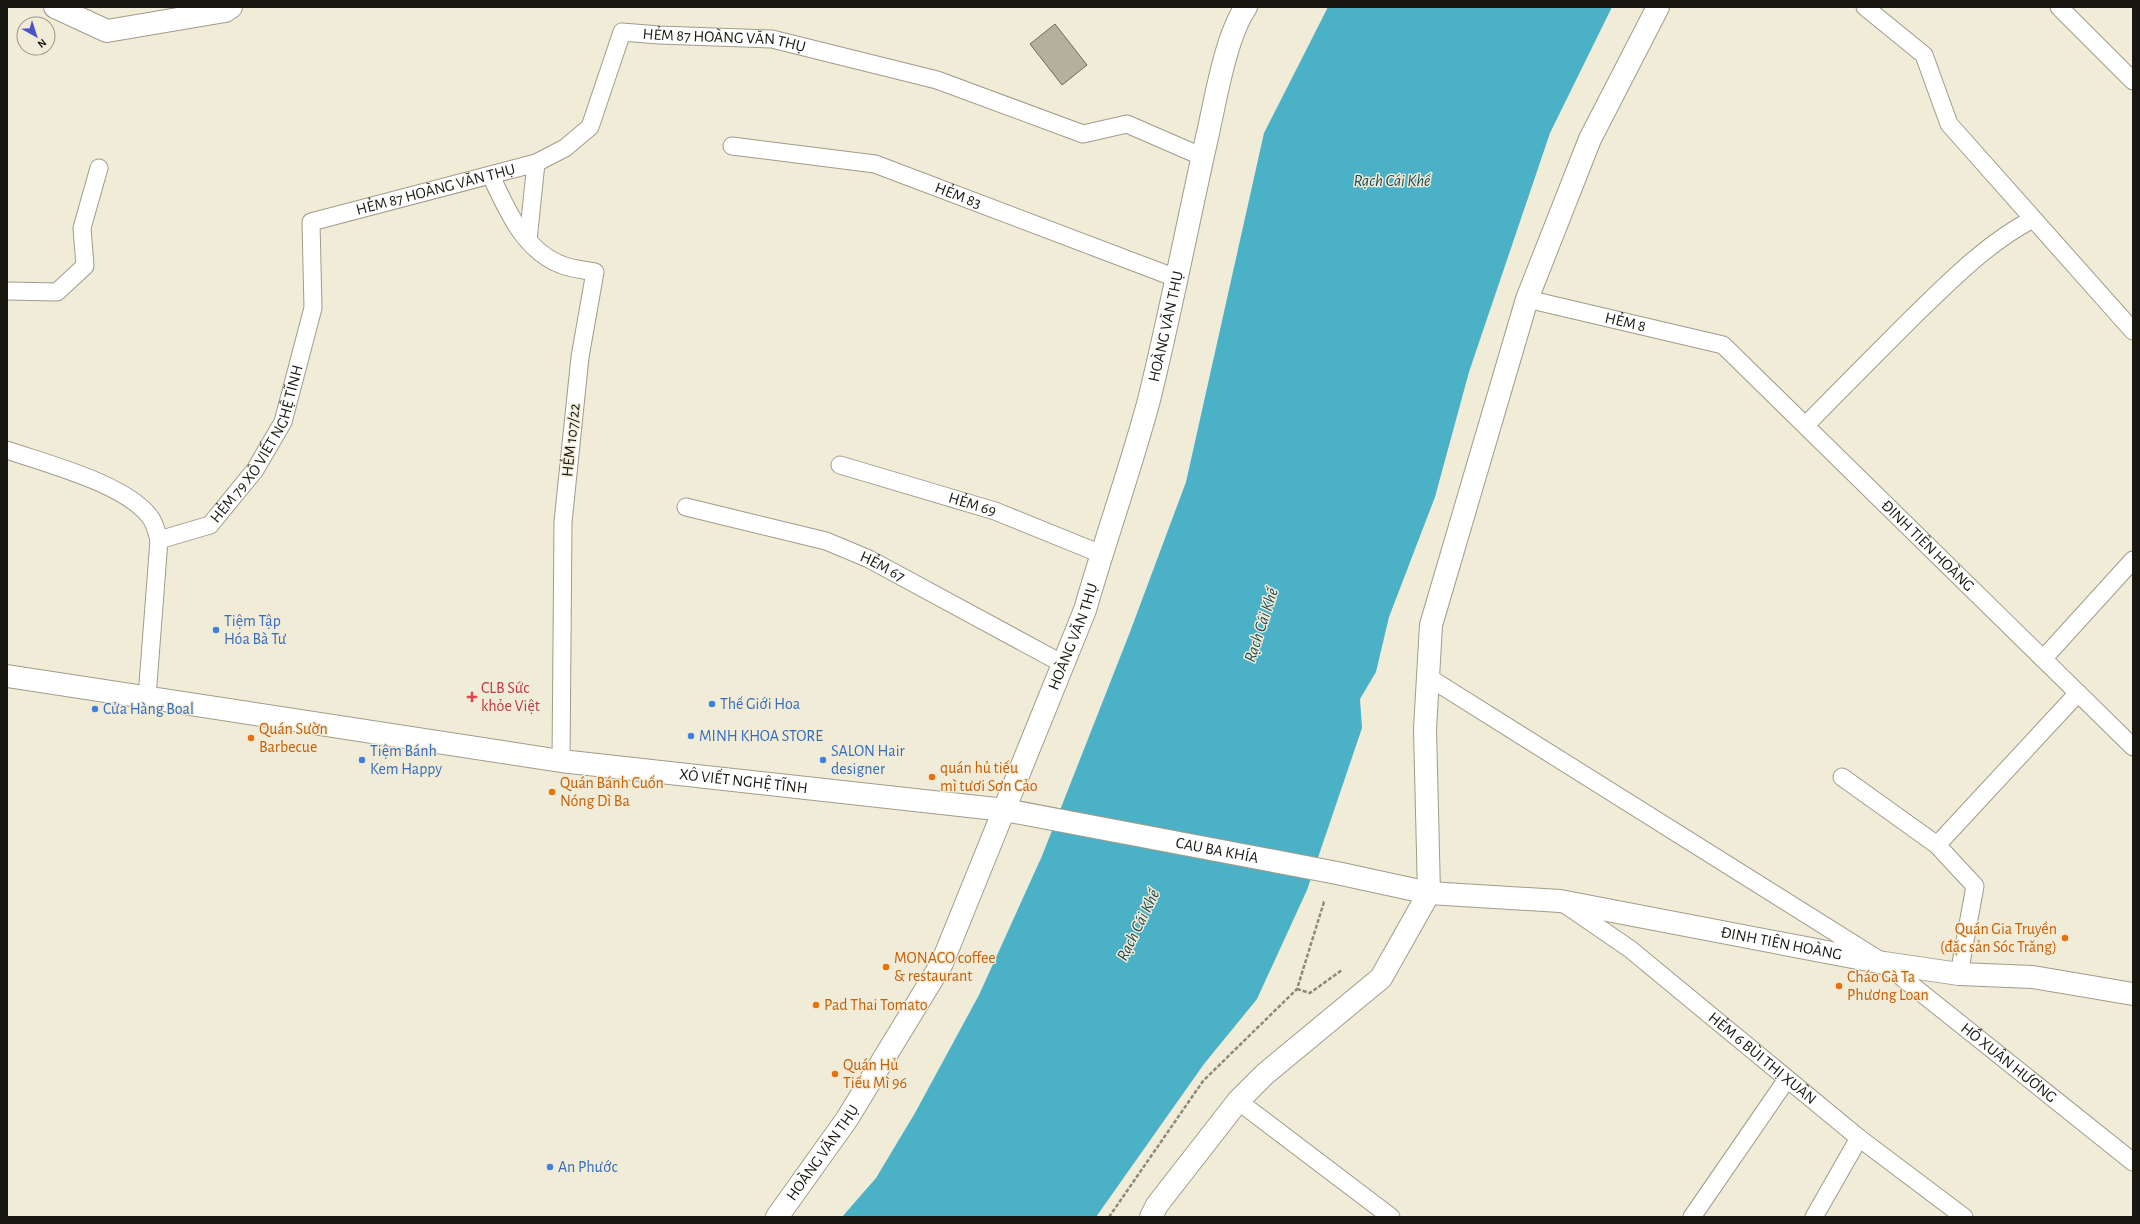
<svg xmlns="http://www.w3.org/2000/svg" width="2140" height="1224" viewBox="0 0 2140 1224" font-family="'Alegreya Sans',sans-serif">
  <rect width="100%" height="100%" fill="#f1ecd8"/>
  <polygon fill="#4ab1c7" points="1328,7 1612,7 1550,133 1469,372 1435,497 1389,617 1376,672 1360,699 1362,728 1307,890 1257,999 1204,1064 1096,1217 842,1217 876,1178 915,1113 979,995 1042,856 1130,632 1186,482 1264,133"/>
  <polygon fill="#b5b09d" stroke="#6e6a58" points="1055,24 1087,65 1062,85 1030,44"/>
  <g fill="none" stroke-linecap="round" stroke-linejoin="round">
    <defs>
      <g id="service">
        <polyline points="1865,7 1924,55 1949,124 2133,331"/>
        <polyline points="2059,7 2133,81"/>
        <path id="s1" d="M732,146l143,18 301,114"/>
        <path d="M491,176c16,34 33,75 71,89 10,4 23,5 33,7l-15,85 -17,165 -2,239"/>
        <polyline points="528,240 536,163"/>
        <polyline points="7,291 57,292 85,266 82,228 99,168"/>
        <path id="s2" d="M1527,299l196,46 410,402"/>
        <path d="M1806,425c35,-36 71,-72 107,-108 37,-36 74,-74 120,-98"/>
        <path d="M7,450c40,14 119,34 143,67 5,6 7,16 9,23"/>
        <path id="s3" d="M840,465l155,46 106,43"/>
        <path id="s4" d="M686,507l140,34 43,18 194,105"/>
        <polyline points="2043,659 2133,560"/>
        <path id="s5" d="M1428,677l456,286 249,199"/>
        <path id="s6" d="M147,697l12,-157 51,-15 45,-55 28,-48 30,-114 -2,-86 225,-59 29,-15 25,-21 32,-95 37,3 113,4 165,41 146,54 44,-10 76,33"/>
        <polyline points="1842,777 1937,845"/>
        <path id="s7" d="M1563,903l67,46 229,189 105,79"/>
        <polyline points="1959,974 1975,886 1937,845 2078,693"/>
        <polyline points="1238,1101 1391,1217"/>
        <polyline points="1692,1217 1787,1079"/>
        <polyline points="1814,1217 1859,1138"/>
      </g>
      <g id="minor">
        <polyline points="55,7 107,31 225,11 231,7"/>
        <polyline points="1151,1217 1157,1205 1238,1101 1265,1074 1381,978 1429,893 1425,729 1431,625 1527,299 1590,139 1658,7"/>
      </g>
      <g id="tertiary">
        <path id="s8" d="M7,676l554,85 444,49 332,63 92,20 131,8 324,62 75,11 74,3 100,17"/>
        <path id="s9" d="M777,1217l70,-98 95,-156 143,-353c20,-70 45,-139 64,-210 22,-89 39,-179 59,-267 8,-36 18,-97 38,-126"/>
      </g>
    </defs>
    <use href="#service" stroke="#a09c89" stroke-width="19"/>
    <use href="#minor" stroke="#a09c89" stroke-width="24"/>
    <use href="#tertiary" stroke="#a09c89" stroke-width="24"/>
    <g stroke="#8c897b" stroke-width="2.5" stroke-dasharray="4 2" stroke-linecap="butt">
      <polyline points="1297,989 1310,993 1342,970"/>
      <polyline points="1109,1217 1203,1081 1297,989 1324,902 1325,902"/>
    </g>
    <use href="#service" stroke="#fff" stroke-width="17"/>
    <use href="#minor" stroke="#fff" stroke-width="22"/>
    <use href="#tertiary" stroke="#fff" stroke-width="22"/>
  </g>
  <g fill="#3f7fe0" stroke="#f1ecd8" stroke-width="1.5">
    <circle cx="216" cy="630" r="4"/>
    <circle cx="712" cy="704" r="4"/>
    <circle cx="95" cy="709" r="4"/>
    <circle cx="691" cy="736" r="4"/>
    <circle cx="362" cy="760" r="4"/>
    <circle cx="823" cy="760" r="4"/>
    <circle cx="550" cy="1167" r="4"/>
  </g>
  <path fill="#e0444e" stroke="#f1ecd8" stroke-width="1.5" d="M470 691h4v4h4v4h-4v4h-4v-4h-4v-4h4z"/>
  <g fill="#e8710a" stroke="#f1ecd8" stroke-width="1.5">
    <circle cx="251" cy="738" r="4"/>
    <circle cx="932" cy="777" r="4"/>
    <circle cx="552" cy="792" r="4"/>
    <circle cx="2065" cy="938" r="4"/>
    <circle cx="886" cy="967" r="4"/>
    <circle cx="1839" cy="986" r="4"/>
    <circle cx="816" cy="1005" r="4"/>
    <circle cx="835" cy="1074" r="4"/>
  </g>
  <g text-anchor="middle" dominant-baseline="central" stroke-width="3" stroke-linejoin="round" paint-order="stroke">
    <g font-size="16" fill="#181710" stroke="#f1ecd8">
      <text stroke="none"><textPath href="#s6" startOffset="1042">HẺM 87 HOÀNG VĂN THỤ</textPath></text>
      <text stroke="none"><textPath href="#s6" startOffset="670">HẺM 87 HOÀNG VĂN THỤ</textPath></text>
      <text stroke="none"><textPath href="#s1" startOffset="233">HẺM 83</textPath></text>
      <text stroke="none"><textPath href="#s2" startOffset="101">HẺM 8</textPath></text>
      <text stroke="none"><textPath href="#s9" startOffset="979">HOÀNG VĂN THỤ</textPath></text>
      <text transform="translate(571 440) rotate(-84)">HẺM 107/22</text>
      <text stroke="none"><textPath href="#s6" startOffset="306">HẺM 79 XÔ VIẾT NGHỆ TĨNH</textPath></text>
      <text stroke="none"><textPath href="#s3" startOffset="138">HẺM 69</textPath></text>
      <text stroke="none"><textPath href="#s2" startOffset="488">ĐINH TIÊN HOÀNG</textPath></text>
      <text stroke="none"><textPath href="#s4" startOffset="206">HẺM 67</textPath></text>
      <text stroke="none"><textPath href="#s9" startOffset="655">HOÀNG VĂN THỤ</textPath></text>
      <text stroke="none"><textPath href="#s8" startOffset="744">XÔ VIẾT NGHỆ TĨNH</textPath></text>
      <text stroke="none"><textPath href="#s8" startOffset="1223">CAU BA KHÍA</textPath></text>
      <text stroke="none"><textPath href="#s8" startOffset="1796">ĐINH TIÊN HOÀNG</textPath></text>
      <text stroke="none"><textPath href="#s7" startOffset="253">HẺM 6 BÙI THỊ XUÂN</textPath></text>
      <text stroke="none"><textPath href="#s5" startOffset="698">HỒ XUÂN HƯƠNG</textPath></text>
      <text stroke="none"><textPath href="#s9" startOffset="79">HOÀNG VĂN THỤ</textPath></text>
    </g>
    <g font-size="16" fill="#366cbe" stroke="#f1ecd8" text-anchor="start">
      <text x="224" y="621">Tiệm Tập<tspan x="224" dy="18">Hóa Bà Tư</tspan></text>
      <text x="720" y="704">Thế Giới Hoa</text>
      <text x="103" y="709">Cửa Hàng Boal</text>
      <text x="699" y="736">MINH KHOA STORE</text>
      <text x="370" y="751">Tiệm Bánh<tspan x="370" dy="18">Kem Happy</tspan></text>
      <text x="831" y="751">SALON Hair<tspan x="831" dy="18">designer</tspan></text>
      <text x="558" y="1167">An Phước</text>
    </g>
    <g font-size="16" fill="#be3a42" stroke="#f1ecd8" text-anchor="start">
      <text x="481" y="688">CLB Sức<tspan x="481" dy="18">khỏe Việt</tspan></text>
    </g>
    <g font-size="16" fill="#c56008" stroke="#f1ecd8" text-anchor="start">
      <text x="259" y="729">Quán Sườn<tspan x="259" dy="18">Barbecue</tspan></text>
      <text x="940" y="768">quán hủ tiếu<tspan x="940" dy="18">mì tươi Sơn Cảo</tspan></text>
      <text x="560" y="783">Quán Bánh Cuốn<tspan x="560" dy="18">Nóng Dì Ba</tspan></text>
      <text x="2057" y="929" text-anchor="end">Quán Gia Truyền<tspan x="2057" dy="18">(đặc sản Sóc Trăng)</tspan></text>
      <text x="894" y="958">MONACO coffee<tspan x="894" dy="18">&amp; restaurant</tspan></text>
      <text x="1847" y="977">Cháo Gà Ta<tspan x="1847" dy="18">Phương Loan</tspan></text>
      <text x="824" y="1005">Pad Thai Tomato</text>
      <text x="843" y="1065">Quán Hủ<tspan x="843" dy="18">Tiếu Mì 96</tspan></text>
    </g>
    <g font-size="17" font-style="italic" fill="#1d4a54" stroke="#f1ecd8">
      <text x="1392" y="180">Rạch Cái Khế</text>
      <text transform="translate(1261 625) rotate(-72)">Rạch Cái Khế</text>
      <text transform="translate(1138 925) rotate(-64)">Rạch Cái Khế</text>
    </g>
  </g>
  <rect width="2140" height="1224" fill="none" stroke="#181710" stroke-width="16"/>
  <g transform="translate(36 36) rotate(141)"><circle r="19" fill="#f1ecd8" stroke="#9a9788"/>
  <path d="M0-3L7 15L0 10L-7 15Z" fill="#4b53c8"/>
  <text y="-6" font-size="11" font-weight="bold" text-anchor="middle" fill="#181710">N</text>
  </g>
</svg>
